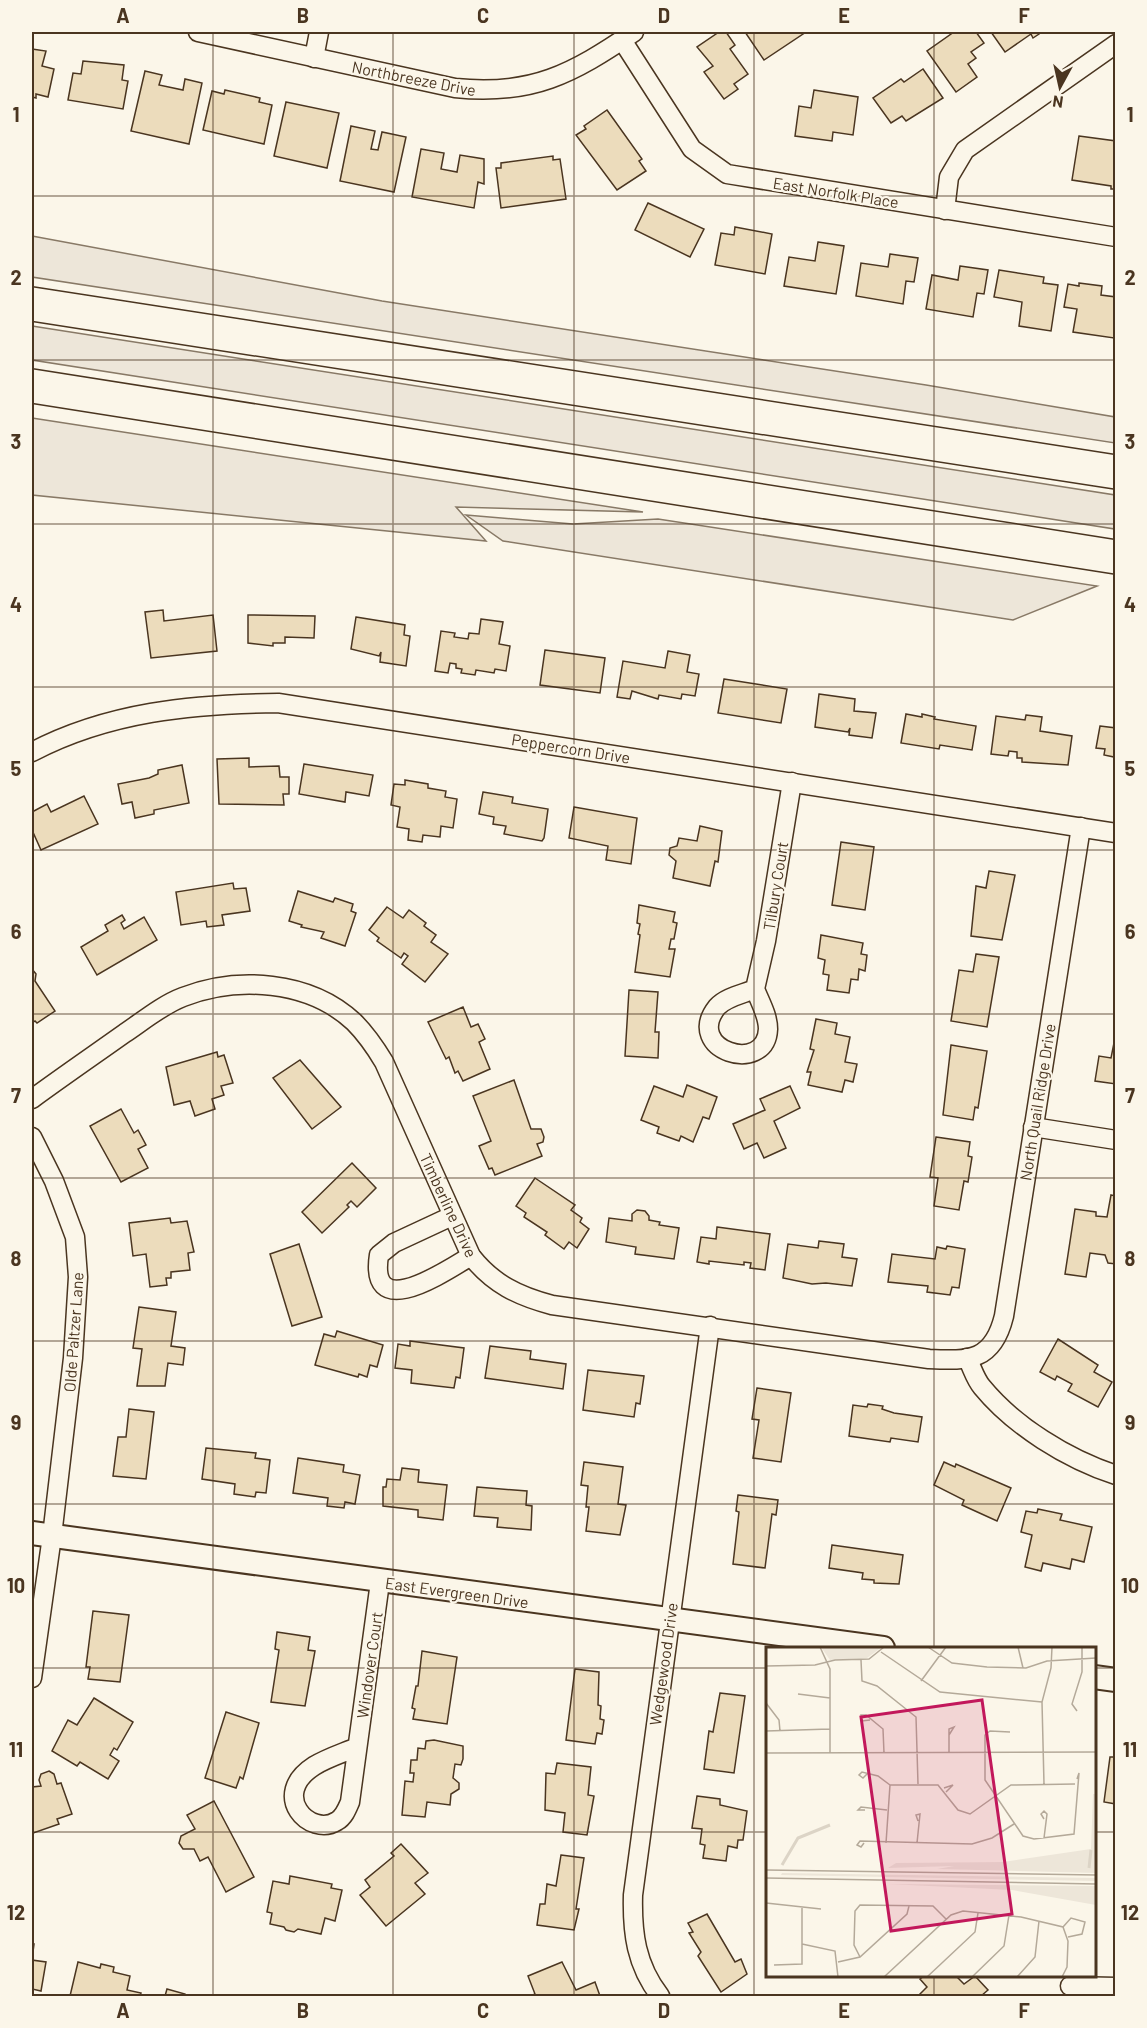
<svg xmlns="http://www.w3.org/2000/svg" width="1147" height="2028" viewBox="0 0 1147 2028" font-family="Barlow,sans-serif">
  <rect width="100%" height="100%" fill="#fbf6e9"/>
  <g fill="#ede6d9" stroke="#887966" stroke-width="1.5">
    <polygon points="32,236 382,301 926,385 1115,417 1115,443 32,277"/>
    <polygon points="32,326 1115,495 1115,529 32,360"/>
    <polygon points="32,418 643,512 456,507 486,541 32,495"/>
    <polygon points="466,515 573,524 658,519 1097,586 1013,620 503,541"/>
  </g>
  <g fill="#ecdcbc" stroke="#4a3520" stroke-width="1.5">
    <polygon points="719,32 726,32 735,45 730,49 748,74 734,84 738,89 724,99 704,72 713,66 697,47"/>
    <polygon points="745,32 806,32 764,60"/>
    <polygon points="954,32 976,32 984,43 971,52 976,58 968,64 977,77 956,92 927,51"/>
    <polygon points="991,32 1042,32 1033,38 1031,34 1005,52"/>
    <polygon points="32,49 46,51 42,66 54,69 48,97 36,94 36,98 32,97"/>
    <polygon points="83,61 124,65 122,80 128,81 123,109 68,100 73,73 81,74"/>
    <polygon points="923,69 943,98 906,121 902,116 891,123 873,98 901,79 904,82"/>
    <polygon points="145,71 162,75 159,85 183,90 185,79 202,83 189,144 131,131"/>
    <polygon points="225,90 260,98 259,102 272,105 264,144 203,130 212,91 224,94"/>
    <polygon points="814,90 858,97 853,135 833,132 832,141 795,136 799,106 811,108"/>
    <polygon points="286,102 339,113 327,168 274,156"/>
    <polygon points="607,110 642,159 639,161 646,171 617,190 576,135 586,129 584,126"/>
    <polygon points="351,126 375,131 371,149 378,150 382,132 406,137 394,192 340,181"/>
    <polygon points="1079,136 1116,141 1116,189 1111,189 1111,186 1072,180"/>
    <polygon points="421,149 444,153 441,169 457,172 460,155 484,159 484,184 478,182 474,208 412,197"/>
    <polygon points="553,156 553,160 560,159 566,199 501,208 496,168 501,168 501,163"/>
    <polygon points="648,203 704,229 690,257 635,230"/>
    <polygon points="735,227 772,234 765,274 715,265 721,233 734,235"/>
    <polygon points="818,242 844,246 836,294 784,286 789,257 815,261"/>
    <polygon points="890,254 918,258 914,282 906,281 903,304 856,296 861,263 888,267"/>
    <polygon points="960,266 988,270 984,294 977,293 973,317 926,309 932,275 958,280"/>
    <polygon points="999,270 1044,277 1043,283 1058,285 1051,331 1019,326 1022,302 994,297"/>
    <polygon points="1079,283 1102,286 1101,295 1116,297 1114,338 1073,332 1077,309 1064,307 1068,284 1079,286"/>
    <polygon points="163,610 164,621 213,615 217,651 151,658 145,612"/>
    <polygon points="248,615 315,616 314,638 285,637 285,643 273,643 273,646 248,643"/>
    <polygon points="356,617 405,625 404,635 410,636 406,666 380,662 381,652 379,656 351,649"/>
    <polygon points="481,619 503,622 499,644 510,646 506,671 495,669 494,673 476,670 475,675 461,673 462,669 456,668 456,664 450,663 448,673 435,671 441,631 455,633 454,637 468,639 469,633 479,634"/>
    <polygon points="545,650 605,658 600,693 540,685"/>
    <polygon points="668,651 690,655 687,672 699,674 695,696 682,694 681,699 659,695 658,699 632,691 630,699 617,697 623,661 665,668"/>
    <polygon points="724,679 787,689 781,723 718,713"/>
    <polygon points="819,694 855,699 854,711 876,713 872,738 849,735 850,728 848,732 815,727"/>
    <polygon points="906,714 922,717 922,714 935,717 934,719 976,726 972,750 940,745 939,749 901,743"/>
    <polygon points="1026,715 1042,717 1040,731 1072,736 1068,765 1022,762 1022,758 1017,758 1017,752 1009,751 1008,756 991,754 996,716 1025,720"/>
    <polygon points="1100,726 1116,728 1114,757 1104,755 1105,749 1096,748"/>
    <polygon points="249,758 249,767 279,766 280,777 289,777 289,794 283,794 284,805 219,804 217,759"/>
    <polygon points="304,764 373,775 369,796 346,792 345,802 299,794"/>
    <polygon points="182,765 189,803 154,810 154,814 135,818 132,802 122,804 118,784 149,778 158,774 158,770"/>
    <polygon points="405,780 428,784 428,788 446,791 445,797 457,799 453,828 441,826 440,837 423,835 422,842 408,840 409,829 397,827 400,807 391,805 394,784 405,785"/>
    <polygon points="483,792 513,797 512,803 548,809 544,838 542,841 504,834 506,826 493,824 494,817 479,814"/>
    <polygon points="84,796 98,824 41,850 32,830 32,812 47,804 51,812"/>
    <polygon points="574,807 637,818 631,864 606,860 608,846 569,838"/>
    <polygon points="700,826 722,831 718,862 715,861 710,886 673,878 676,861 669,855 670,848 677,846 679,838 697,841"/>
    <polygon points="841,842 874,847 865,910 832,905"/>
    <polygon points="989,871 1015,875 1002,940 971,936 976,886 986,888"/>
    <polygon points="233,883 234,889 246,888 250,911 222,915 224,925 207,927 206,921 181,925 176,892"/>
    <polygon points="298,891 333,902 335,898 353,904 351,911 356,913 345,946 321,938 324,932 301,927 302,925 289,921"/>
    <polygon points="639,905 675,912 673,922 677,923 674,939 671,939 669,949 675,949 670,977 635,972 640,935 638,934 640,924 637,923"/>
    <polygon points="387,907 403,918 409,910 426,923 424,926 436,935 431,942 448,954 425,982 402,964 408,956 404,953 401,958 377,941 379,938 369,930"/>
    <polygon points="122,915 125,920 121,923 124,929 144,917 157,940 97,975 81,947 108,931 105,925"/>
    <polygon points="821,935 863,943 861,954 867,955 865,971 859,969 858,980 851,979 849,993 827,990 829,975 823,974 825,960 818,958"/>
    <polygon points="976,954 999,957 987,1027 951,1021 959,970 973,972"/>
    <polygon points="32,969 36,974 35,981 55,1011 37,1023 35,1021 32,1023"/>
    <polygon points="629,990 658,992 655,1032 659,1032 658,1058 625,1056"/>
    <polygon points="463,1007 471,1027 478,1024 485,1039 479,1042 490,1069 463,1081 458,1071 455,1073 449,1057 446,1059 428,1022"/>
    <polygon points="816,1019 837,1023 835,1034 850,1037 845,1062 857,1064 853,1082 845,1080 842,1092 808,1085 811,1072 807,1072 814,1050 810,1049"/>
    <polygon points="1116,1033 1116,1084 1095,1081 1099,1056 1111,1058"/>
    <polygon points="951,1045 987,1051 978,1108 975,1107 973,1120 943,1115"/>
    <polygon points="217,1052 218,1057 224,1055 233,1083 221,1086 224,1095 212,1099 215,1109 195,1116 190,1101 174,1105 166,1067"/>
    <polygon points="300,1060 341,1107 312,1129 273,1078"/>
    <polygon points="514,1080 531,1129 541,1129 544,1137 543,1142 537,1144 542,1156 495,1175 492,1168 489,1169 479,1146 491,1141 473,1096"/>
    <polygon points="687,1085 717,1097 709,1119 703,1117 693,1142 681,1136 679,1141 657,1133 659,1127 641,1120 654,1086 683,1097"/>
    <polygon points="790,1086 800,1108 774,1121 786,1148 764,1158 757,1143 744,1149 733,1124 765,1110 760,1099"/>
    <polygon points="121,1109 134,1133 138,1130 146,1145 138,1149 148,1168 121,1182 90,1126"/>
    <polygon points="936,1137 970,1142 968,1156 972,1157 968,1182 964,1181 959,1210 934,1206 938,1178 930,1177"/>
    <polygon points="352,1163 376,1188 357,1207 351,1201 347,1205 349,1207 322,1233 302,1212"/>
    <polygon points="535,1178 575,1205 571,1210 582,1218 580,1222 589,1229 577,1248 569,1242 564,1249 545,1235 547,1232 524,1217 526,1213 516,1206"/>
    <polygon points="1111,1195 1116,1196 1116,1264 1108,1263 1105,1255 1090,1253 1086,1277 1065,1274 1075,1209 1096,1212 1096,1216 1107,1217"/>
    <polygon points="637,1210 645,1211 649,1216 649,1220 660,1222 659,1225 679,1228 674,1259 635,1254 636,1247 606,1242 609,1218 632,1221 632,1214"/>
    <polygon points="170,1218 171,1223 187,1221 194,1252 188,1253 190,1270 171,1272 171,1278 166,1278 167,1285 150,1287 146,1254 133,1256 129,1223"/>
    <polygon points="717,1227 770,1234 765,1270 750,1268 751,1263 744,1262 744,1265 709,1261 709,1264 697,1262 701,1237 716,1239"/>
    <polygon points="819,1241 844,1244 842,1257 857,1259 852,1286 826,1283 812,1284 783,1278 788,1244 818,1248"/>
    <polygon points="299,1244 322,1317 292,1326 270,1254"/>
    <polygon points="947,1246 965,1249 959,1288 952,1287 950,1295 927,1292 928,1286 888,1282 892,1254 935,1259 937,1247 946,1249"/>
    <polygon points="139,1307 176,1312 171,1346 185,1348 183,1365 168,1363 165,1386 137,1386 142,1349 133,1348"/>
    <polygon points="337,1331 383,1345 377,1367 370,1365 367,1377 359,1374 358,1377 315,1365 324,1334 335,1337"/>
    <polygon points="1058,1339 1098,1365 1094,1372 1112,1382 1098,1407 1068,1391 1072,1384 1057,1376 1055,1380 1040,1372"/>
    <polygon points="410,1341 464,1348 460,1378 456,1377 454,1388 411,1383 412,1370 395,1368 398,1344 410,1346"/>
    <polygon points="490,1346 531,1351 530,1359 566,1364 563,1389 485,1378"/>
    <polygon points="588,1370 644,1376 640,1404 636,1403 634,1417 583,1410"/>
    <polygon points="757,1388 791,1393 781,1462 753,1458 759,1420 752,1419"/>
    <polygon points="868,1404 883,1406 882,1409 894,1413 922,1417 918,1442 891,1438 890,1442 849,1436 853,1405 867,1407"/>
    <polygon points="129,1409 154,1412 146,1479 113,1476 118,1437 126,1437"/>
    <polygon points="206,1448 256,1453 255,1458 270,1460 266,1493 256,1492 255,1497 234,1494 235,1484 202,1479"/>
    <polygon points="298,1458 344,1465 343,1472 360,1475 355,1504 345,1502 344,1508 327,1506 328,1498 293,1493"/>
    <polygon points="584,1462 623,1467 618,1504 626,1505 620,1535 586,1531 589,1507 586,1507 588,1486 581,1485"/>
    <polygon points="944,1462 955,1467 956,1464 1011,1488 997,1521 962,1505 964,1500 934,1485"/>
    <polygon points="402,1468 419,1470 418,1482 447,1485 443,1520 418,1517 418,1510 383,1506 383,1487 386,1487 387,1479 400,1480"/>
    <polygon points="477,1487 527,1491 526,1505 532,1506 531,1530 497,1527 498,1518 474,1516"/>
    <polygon points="738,1495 778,1500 776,1515 772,1514 765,1568 733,1564 739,1512 736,1511"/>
    <polygon points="1038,1509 1062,1514 1060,1520 1092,1527 1084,1562 1072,1559 1070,1569 1043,1563 1041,1571 1025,1567 1032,1535 1021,1532 1026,1511 1037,1513"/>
    <polygon points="832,1545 903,1555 899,1584 874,1583 874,1580 862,1579 863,1573 829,1568"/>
    <polygon points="93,1611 129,1615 120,1682 88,1679 90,1667 86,1667"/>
    <polygon points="277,1632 310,1637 308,1650 315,1651 305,1706 271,1702 279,1650 275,1649"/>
    <polygon points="422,1651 457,1657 447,1724 413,1719 415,1709 412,1708 416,1686 418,1686"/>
    <polygon points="575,1669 599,1672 598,1705 601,1706 600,1719 604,1720 602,1734 597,1733 595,1744 566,1740"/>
    <polygon points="720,1693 745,1696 734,1773 704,1769 709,1731 713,1732"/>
    <polygon points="94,1698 133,1722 117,1750 114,1748 110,1755 119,1761 108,1779 80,1762 77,1766 52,1751 68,1720 77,1725"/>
    <polygon points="226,1712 259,1723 243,1779 240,1777 236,1788 205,1778"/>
    <polygon points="434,1740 463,1746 463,1759 461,1765 455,1764 453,1778 459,1783 459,1789 451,1794 450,1805 427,1802 425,1817 402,1815 405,1781 413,1782 414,1773 410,1773 411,1760 417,1760 418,1748 425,1749 426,1741"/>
    <polygon points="1110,1757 1116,1757 1116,1804 1104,1802"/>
    <polygon points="557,1763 591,1767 588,1795 594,1796 587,1835 563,1832 565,1813 545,1810 546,1773 555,1774"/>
    <polygon points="49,1771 54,1774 57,1784 61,1783 72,1814 57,1819 59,1824 33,1833 32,1838 32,1787 41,1786 39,1780 41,1774"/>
    <polygon points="697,1796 720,1799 720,1805 747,1811 743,1840 738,1840 737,1848 728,1846 726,1861 703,1858 705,1845 700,1844 702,1829 692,1828"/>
    <polygon points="214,1801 254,1877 226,1892 208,1857 200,1861 194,1849 183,1849 179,1843 181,1836 195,1829 187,1815"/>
    <polygon points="401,1844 428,1873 415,1883 425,1894 386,1926 360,1895 370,1887 365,1880 394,1856 391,1853"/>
    <polygon points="561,1855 584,1858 576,1909 579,1909 574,1930 537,1925 540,1904 545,1904 547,1884 556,1886"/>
    <polygon points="290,1876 332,1884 331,1888 342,1890 335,1921 325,1918 321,1934 298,1929 294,1932 286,1930 284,1927 270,1924 272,1913 267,1912 273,1881 289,1884"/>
    <polygon points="707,1914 735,1962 741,1959 747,1974 721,1992 698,1956 701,1952 689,1933 693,1932 688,1923"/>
    <polygon points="32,1944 34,1944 32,1960 46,1962 41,1991 32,1989"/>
    <polygon points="78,1962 100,1968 101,1964 114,1967 113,1972 130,1976 127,1990 141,1993 140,1996 70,1996"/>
    <polygon points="562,1962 576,1990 595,1982 600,1996 530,1996 535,1994 528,1976"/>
    <polygon points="924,1976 959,1976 957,1977 964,1984 975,1976 988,1990 981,1996 922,1996 920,1994 927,1987 920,1979"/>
    <polygon points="167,1989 185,1994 185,1996 165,1996"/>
  </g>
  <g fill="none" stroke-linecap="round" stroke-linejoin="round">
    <defs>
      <g id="minor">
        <path d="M198,32l257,56c77,8 117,-14 179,-56"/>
        <polyline points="622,40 692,149 727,174 1116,237"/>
        <polyline points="314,58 319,32"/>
        <polyline points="945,210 949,177 965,150 1116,44"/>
        <path d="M32,752c76,-40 160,-48 246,-49l838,130"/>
        <path d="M755,989c5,13 13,26 13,40 -2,47 -85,21 -51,-22 9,-10 26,-13 38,-18l11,-48 26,-159"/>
        <path d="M32,1099c30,-22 62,-44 93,-66 18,-12 37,-28 58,-36 54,-21 126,-17 171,25 12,12 21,25 30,40l87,194c22,28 47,40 81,49l377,54c41,2 64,2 75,-43l77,-489"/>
        <polyline points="1033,1127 1116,1140"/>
        <polyline points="32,1137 54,1181 75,1237 78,1277 73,1358 52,1536 32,1678"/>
        <path d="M452,1216l-58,27 -15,12c-11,70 68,15 92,1"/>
        <path d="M967,1358c5,9 8,21 15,29 32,39 85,72 134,88"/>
        <path d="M357,1747c-14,6 -30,11 -43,19 -45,29 -4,72 23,55 7,-4 10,-12 13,-19l30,-220"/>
        <polyline points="1070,1986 1116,1987"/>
        <path d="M660,1996c-24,-31 -28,-63 -27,-101l77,-569"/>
      </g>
      <g id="tertiary">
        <polyline points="32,1533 883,1648"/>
        <polyline points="1094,1677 1116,1680"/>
      </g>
      <g id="motorway">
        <polyline points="32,304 1116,472"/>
        <polyline points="32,386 1116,557"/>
      </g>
    </defs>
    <use href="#minor" stroke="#4a3520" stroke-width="21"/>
    <use href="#tertiary" stroke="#4a3520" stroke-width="26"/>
    <use href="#motorway" stroke="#4a3520" stroke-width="36"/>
    <use href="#minor" stroke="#fbf6e9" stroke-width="18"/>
    <use href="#tertiary" stroke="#fbf6e9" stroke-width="22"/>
    <use href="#motorway" stroke="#fbf6e9" stroke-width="33"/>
  </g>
  <path fill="none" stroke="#4a3520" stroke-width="1.5" stroke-opacity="0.55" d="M213,32v1964M393,32v1964M574,32v1964M754,32v1964M934,32v1616M32,196h1084M32,360h1084M32,524h1084M32,687h1084M32,850h1084M32,1014h1084M32,1178h1084M32,1341h1084M32,1504h1084M32,1668h736M1094,1668h22M32,1832h736M1094,1832h22M934,1976v20"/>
  <g text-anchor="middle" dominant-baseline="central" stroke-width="4.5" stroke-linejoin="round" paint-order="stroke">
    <g font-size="16" fill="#4a3520" stroke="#fbf6e9">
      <text transform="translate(414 78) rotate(11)">Northbreeze Drive</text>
      <text transform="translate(836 192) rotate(9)">East Norfolk Place</text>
      <text transform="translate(571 748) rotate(9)">Peppercorn Drive</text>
      <text transform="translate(775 886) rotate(-81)">Tilbury Court</text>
      <text transform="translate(1037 1102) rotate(-81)">North Quail Ridge Drive</text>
      <text transform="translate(449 1205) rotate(65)">Timberline Drive</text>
      <text transform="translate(73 1332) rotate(-86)">Olde Paltzer Lane</text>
      <text transform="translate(457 1592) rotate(8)">East Evergreen Drive</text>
      <text transform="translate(663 1664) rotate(-82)">Wedgewood Drive</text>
      <text transform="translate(369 1665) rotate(-82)">Windover Court</text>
    </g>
  </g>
  <g transform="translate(766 1647)">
    <rect width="330" height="330" fill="#fbf6e9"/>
    <path d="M55,0h61l-15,11 -37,2zM327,147h3v79l-159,-4 17,-3 -66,2 8,-5 107,-1 88,-13zM16,226l314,5v3l-315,-6zM122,237l208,2v19l-84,-15z" fill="#ede6d9"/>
    <path fill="none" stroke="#dcd4c6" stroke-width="3" d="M16,218l16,-27 32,-13M323,221l2,-18"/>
    <path fill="none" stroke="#b4a999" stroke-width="1.5" d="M54,0l10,22v84M162,0l24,16 35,4 39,1 21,-7 49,-3M252,0l5,21M115,5l59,40 102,10M95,13l1,21 15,5 39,31 2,67M0,19l49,-1 20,-5 34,-1 15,-12M155,34l25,-34M32,47l32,4M0,56l13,17 1,11M311,64l-5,-7 10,-32v-25M104,73l-8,1 -1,-6h5l17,14 1,24M0,84l64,-2M244,85l-20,-1 -5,4v45l38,56 11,3 40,-5 5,-61 -2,6M183,88l5,-8 -5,2v24M0,106l330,-1M101,127l-4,4 -4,-3 3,-3 16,4 12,9M278,137l-2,-82 9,-34 1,-21M124,138h48l20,25 12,4 41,-29 64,-1M178,141l9,-3 -7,7M99,163h-7l3,-3 26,3M278,191l3,-24 -3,-3 -3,3 3,5M98,196l-3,4 -4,-2 3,-4 112,3 20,-6 22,-14M120,196l4,-58M151,196l3,-29 -4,1 2,6M0,223l330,5M0,231l330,6M0,256l55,6M297,280l8,-9 14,4 -3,12 -14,3M36,297l33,7 3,26M94,310l-6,-12 1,-34 5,-6 73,1 13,13M72,315l22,-5 47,-43 2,-8M8,318l28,-1v-57M118,330l67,-62 12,-4 58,6 42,10 5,14 -1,26 -5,10M161,330l48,-45 3,-19M206,330l32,-31 5,-31M251,330l18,-20 4,-36"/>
    <path fill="#c2185b" fill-opacity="0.15" stroke="#c2185b" stroke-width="3" d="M216,53l30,214 -121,17 -30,-214z"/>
    <rect width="330" height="330" fill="none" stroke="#4a3520" stroke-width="3"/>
  </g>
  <rect width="1147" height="2028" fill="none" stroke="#fbf6e9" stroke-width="66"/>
  <g transform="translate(1060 87) rotate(188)" stroke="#fbf6e9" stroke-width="4.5" paint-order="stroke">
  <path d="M0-4.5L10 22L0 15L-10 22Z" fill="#4a3520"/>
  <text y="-9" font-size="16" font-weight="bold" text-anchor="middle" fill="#4a3520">N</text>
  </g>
  <rect x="33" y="33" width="1081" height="1962" fill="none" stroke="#4a3520" stroke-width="2"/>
  <g font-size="20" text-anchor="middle" font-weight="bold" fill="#4a3520">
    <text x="123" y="23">A</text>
    <text x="303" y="23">B</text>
    <text x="483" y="23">C</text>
    <text x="664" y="23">D</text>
    <text x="844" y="23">E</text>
    <text x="1024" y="23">F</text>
    <text x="16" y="122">1</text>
    <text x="1130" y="122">1</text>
    <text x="16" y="285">2</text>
    <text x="1130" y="285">2</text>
    <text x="16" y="449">3</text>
    <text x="1130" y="449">3</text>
    <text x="16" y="612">4</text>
    <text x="1130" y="612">4</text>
    <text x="16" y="776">5</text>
    <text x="1130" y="776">5</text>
    <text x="16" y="939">6</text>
    <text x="1130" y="939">6</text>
    <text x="16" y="1103">7</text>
    <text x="1130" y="1103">7</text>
    <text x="16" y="1266">8</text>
    <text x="1130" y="1266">8</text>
    <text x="16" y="1430">9</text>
    <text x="1130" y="1430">9</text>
    <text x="16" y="1593">10</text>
    <text x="1130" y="1593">10</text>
    <text x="16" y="1757">11</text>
    <text x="1130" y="1757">11</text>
    <text x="16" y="1920">12</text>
    <text x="1130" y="1920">12</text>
    <text x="123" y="2018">A</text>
    <text x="303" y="2018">B</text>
    <text x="483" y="2018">C</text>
    <text x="664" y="2018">D</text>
    <text x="844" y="2018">E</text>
    <text x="1024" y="2018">F</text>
  </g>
</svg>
